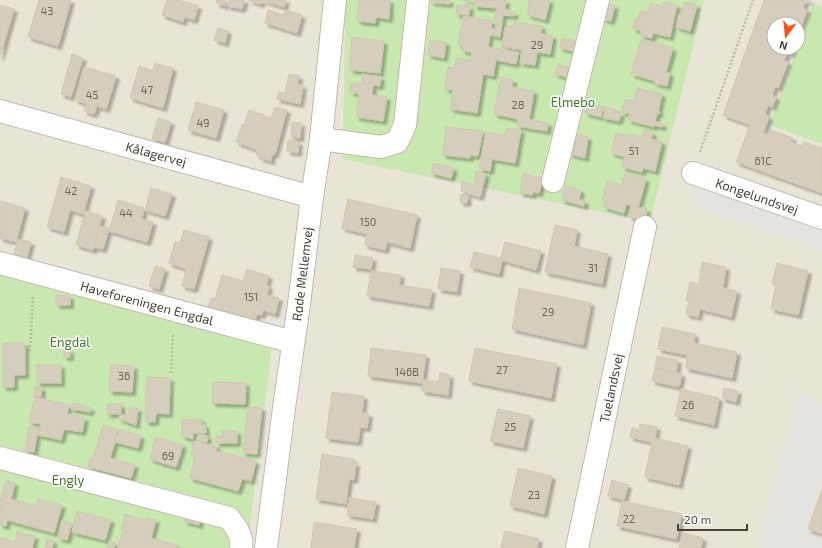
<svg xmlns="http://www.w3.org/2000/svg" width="822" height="548" viewBox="0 0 822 548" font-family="'Exo 2',sans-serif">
  <defs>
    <filter id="shadow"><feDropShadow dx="3.5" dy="3.5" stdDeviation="1" flood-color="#0004"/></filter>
  </defs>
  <rect width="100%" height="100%" fill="#f4f1e8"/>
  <path fill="#e8e4d6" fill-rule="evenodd" d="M0,0h822v548h-822zM774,24h24v24h-24z"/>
  <g fill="#c9e8b0">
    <polygon points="346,0 704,0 650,222 342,159"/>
    <polygon points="813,4 822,7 822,144 769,125"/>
    <polygon points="0,256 274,330 247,548 0,548"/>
  </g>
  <g fill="#e5e3e0">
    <polygon points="702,171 822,215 822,250 687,203"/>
    <polygon points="798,396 822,403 822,481 805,531 822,536 822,548 756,548"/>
  </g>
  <g fill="#d6cebd" stroke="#d1c7b0" filter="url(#shadow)">
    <polygon points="39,0 71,0 58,46 28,37"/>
    <polygon points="167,0 179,0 198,6 194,20 184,17 183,22 162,15"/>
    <polygon points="217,0 226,0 225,6 216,3"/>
    <polygon points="229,0 245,0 242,9 227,6"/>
    <polygon points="248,0 286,0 284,7 262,0 261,4"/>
    <polygon points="359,0 390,0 389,19 376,17 375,23 357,21"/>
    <polygon points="431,0 450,0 449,4 431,2"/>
    <polygon points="462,0 506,0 505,9 515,13 514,16 503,15 500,37 490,35 488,47 518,52 516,64 496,60 493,76 483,74 477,113 450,109 453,90 445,89 448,67 454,68 456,58 471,60 472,52 462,51 463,46 458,45 463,16 492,21 491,28 496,29 497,21 494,21 497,8 474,6 475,1"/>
    <polygon points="529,0 550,0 545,20 528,15"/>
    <polygon points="764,0 810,0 809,2 806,0 803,8 807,10 798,34 798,24 774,24 774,48 793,48 791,54 787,53 784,61 788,62 778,88 775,87 772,95 776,97 772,107 768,105 765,113 769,117 763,133 769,135 770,130 793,138 791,142 802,146 803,142 822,148 822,193 736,162 750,125 723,115"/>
    <polygon points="663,2 677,5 670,37 653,33 652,38 640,36 641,30 633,29 635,19 638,20 640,11 648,13 650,3 662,6"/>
    <polygon points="684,2 697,5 690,31 676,27 679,14 681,15"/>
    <polygon points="607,3 615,6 611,21 603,19"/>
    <polygon points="0,5 14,9 0,57"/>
    <polygon points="457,5 470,6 469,15 456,14"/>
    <polygon points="268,10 284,15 285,10 302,15 297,33 265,23"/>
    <polygon points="514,22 542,26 541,34 553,36 550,54 537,52 535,65 520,63 522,50 502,47 505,27 513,26"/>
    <polygon points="218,28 228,31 225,43 214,40"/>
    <polygon points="352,37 384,41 380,73 350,70"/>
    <polygon points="562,38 575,41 573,51 560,48"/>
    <polygon points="641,39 673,48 666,72 670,73 667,86 654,83 655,81 631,74"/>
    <polygon points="430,40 446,42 444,58 428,55"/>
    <polygon points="72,54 83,58 71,97 61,94"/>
    <polygon points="155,63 173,68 163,108 130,98 139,66 153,71"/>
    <polygon points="558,64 568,67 566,77 555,74"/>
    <polygon points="84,67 116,76 106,109 97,106 94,114 84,111 87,104 75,100"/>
    <polygon points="289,74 299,76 298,84 303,86 300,104 277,99 279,92 285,93"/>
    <polygon points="362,74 381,77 380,86 362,83"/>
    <polygon points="501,77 513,80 512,87 534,91 529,119 548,123 547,131 517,126 518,119 494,114"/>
    <polygon points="351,83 373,84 372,95 387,97 383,121 356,117 359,94 350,92"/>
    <polygon points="637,88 662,94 658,112 660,112 659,114 657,114 655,121 663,124 662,127 654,125 654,127 628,120 630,114 622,112 625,99 634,101"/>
    <polygon points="196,102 224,110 216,138 188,130"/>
    <polygon points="587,103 604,107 601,117 585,113"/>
    <polygon points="275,107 287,110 275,154 272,154 271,161 260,158 261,156 256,154 257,150 236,142 242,124 244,125 249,110 264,115 264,116 271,119"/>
    <polygon points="606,107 615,109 614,112 621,113 619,121 603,118"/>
    <polygon points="158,118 171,122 165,142 152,139"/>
    <polygon points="292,122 301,123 300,138 291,137"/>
    <polygon points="446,127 483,131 478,156 470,155 470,158 443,155"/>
    <polygon points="507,128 521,130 515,163 492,159 490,171 479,169 486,132 505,136"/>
    <polygon points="644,130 653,133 651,139 662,142 655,171 643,168 642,172 622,167 625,157 611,153 616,133 630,136 630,134 642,137"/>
    <polygon points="577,134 588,137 585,158 570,154 572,145 574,146"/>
    <polygon points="288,140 299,142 298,153 287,151"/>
    <polygon points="433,163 454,168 451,178 431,173"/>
    <polygon points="476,171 486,174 480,197 461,191 462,181 474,185"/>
    <polygon points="625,173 646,179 638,208 626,204 624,213 604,207 605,201 602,200 607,181 622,185"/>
    <polygon points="523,174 543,178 539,193 533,192 532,195 520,193"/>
    <polygon points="61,177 91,186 83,214 70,210 64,232 47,227"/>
    <polygon points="565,186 581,190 579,199 585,201 584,206 562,200"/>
    <polygon points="151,188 172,194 165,216 145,210"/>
    <polygon points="461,194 468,195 467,203 460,202"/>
    <polygon points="348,199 417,215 410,248 387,242 385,250 365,245 367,234 342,228"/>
    <polygon points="118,200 144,208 142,219 153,222 147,242 109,231"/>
    <polygon points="0,201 25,208 16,242 0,238"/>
    <polygon points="631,206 647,209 645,220 629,217"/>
    <polygon points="85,211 102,216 93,250 76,245"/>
    <polygon points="555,225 577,230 574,246 608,254 602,284 545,272"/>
    <polygon points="99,226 109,228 103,249 94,247"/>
    <polygon points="184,230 209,237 194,289 182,286 186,269 169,263 175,242 180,243"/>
    <polygon points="18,239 31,242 26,261 13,258"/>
    <polygon points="505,242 541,251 536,270 502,260 499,274 470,267 474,252 501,258"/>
    <polygon points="355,255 373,258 371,269 353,267"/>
    <polygon points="702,262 726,267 723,288 737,291 731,317 700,309 698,317 686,314 689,301 686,300 690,282 699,284"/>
    <polygon points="777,263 808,271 798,315 771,309 776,285 772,284"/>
    <polygon points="155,266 165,269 159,289 149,286"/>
    <polygon points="441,268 460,271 457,292 438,289"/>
    <polygon points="247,269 269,276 266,286 269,286 267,295 279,298 275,314 263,310 262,315 257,314 254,324 207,310 211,298 215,299 222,275 243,281"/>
    <polygon points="371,271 401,275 399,285 432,290 429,306 367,296"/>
    <polygon points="519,288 591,303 583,345 512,329"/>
    <polygon points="56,295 70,296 70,305 56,305"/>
    <polygon points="662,327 695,334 694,343 737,352 732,378 686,368 687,355 658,349"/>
    <polygon points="3,343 25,343 25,375 14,375 14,387 3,387"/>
    <polygon points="371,348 426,355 422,383 368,376"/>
    <polygon points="475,348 557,364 551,398 469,381"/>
    <rect x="64" y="350" width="6" height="7"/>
    <polygon points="657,356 678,360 676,373 655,368"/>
    <polygon points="111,364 134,366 132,392 109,391"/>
    <rect x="37" y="365" width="24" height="18"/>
    <polygon points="655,368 682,374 679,387 652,381"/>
    <polygon points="440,373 450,375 448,395 422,391 423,380 439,382"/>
    <polygon points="147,377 170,378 169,414 156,413 155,422 146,422 146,413 145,413"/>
    <polygon points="213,382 246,383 245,404 212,403"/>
    <polygon points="35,387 42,388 41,397 34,396"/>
    <polygon points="724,388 738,391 736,402 722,398"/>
    <polygon points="681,389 719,398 714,425 675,416"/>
    <polygon points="332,392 364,396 362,413 369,414 367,428 360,427 358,442 326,438"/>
    <polygon points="35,397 69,405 67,414 85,418 82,432 64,429 61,440 38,435 41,424 29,422"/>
    <polygon points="72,403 81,404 81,407 91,408 90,412 71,409"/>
    <rect x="107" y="404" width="14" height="10"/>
    <polygon points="248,407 262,408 257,454 243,453"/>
    <polygon points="129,408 138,408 136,425 119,419 119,416 129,414"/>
    <polygon points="498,409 530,416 523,448 490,441"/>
    <polygon points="201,419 202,425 205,425 206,433 193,433 193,439 182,436 182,420"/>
    <polygon points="640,424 657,427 655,438 688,446 679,485 645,477 652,442 630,437 632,428 639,430"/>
    <polygon points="103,425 118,430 116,436 118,436 120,429 141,436 138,448 115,442 110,458 135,465 131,478 88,467 90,459 93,459"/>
    <polygon points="29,426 38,428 34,452 25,451"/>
    <polygon points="222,431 237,431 237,443 216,443 216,436 222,437"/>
    <polygon points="198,434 208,436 207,442 197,440"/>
    <polygon points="156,437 183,445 176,467 150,459"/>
    <polygon points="194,441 217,446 216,451 256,461 251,481 242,479 238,491 190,478 195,457 191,456"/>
    <polygon points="322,454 353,459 352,463 356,463 354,480 349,479 346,504 316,499"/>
    <polygon points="518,468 552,476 544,514 510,506"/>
    <polygon points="612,480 628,485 624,500 608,496"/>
    <polygon points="6,481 15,483 11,499 36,506 38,499 62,505 54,533 7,520 6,526 0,525 0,508 2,501 0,501"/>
    <polygon points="822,489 822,534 808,529"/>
    <polygon points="349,498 376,502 373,519 347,515"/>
    <polygon points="622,501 682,514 676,539 617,526"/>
    <polygon points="77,511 111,520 105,540 72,532"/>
    <polygon points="186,512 201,515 199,525 184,521"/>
    <polygon points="125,514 146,520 147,518 156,520 151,538 177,545 176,548 118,548 123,529 121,529"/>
    <polygon points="62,520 72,523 67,540 58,538"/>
    <polygon points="314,522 357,529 354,548 311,548"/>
    <polygon points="505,531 539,539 537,548 501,548"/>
    <polygon points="17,532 35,536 32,548 0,548 0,538 15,542"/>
    <polygon points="683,533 703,538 701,548 679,548"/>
    <polygon points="47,539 54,541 52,548 45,548"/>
    <polygon points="109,541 115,543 114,548 107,548"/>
  </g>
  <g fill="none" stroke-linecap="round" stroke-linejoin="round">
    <defs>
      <g id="minor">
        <polyline points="0,111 312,197"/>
        <polyline points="321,139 381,147 397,142 405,125 418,0"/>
        <polyline points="693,173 822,218"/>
        <polyline points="553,181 598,0"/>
        <polyline points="0,263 293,342"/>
        <path d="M0,458l229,60c7,9 14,18 12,30"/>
        <polyline points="266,548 284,408 299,304 312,197 321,139 335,0"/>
        <polyline points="577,548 645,227"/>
      </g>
    </defs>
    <use href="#minor" stroke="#c0baaa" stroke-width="24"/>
    <g stroke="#c1b89b" stroke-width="2.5" stroke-dasharray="2 2" stroke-linecap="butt">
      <polyline points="700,152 753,0"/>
      <polyline points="30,351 33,296"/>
      <polyline points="171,373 173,333"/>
    </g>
    <use href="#minor" stroke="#fff" stroke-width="22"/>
  </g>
  <g text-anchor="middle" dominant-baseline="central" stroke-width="3" stroke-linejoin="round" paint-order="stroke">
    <g font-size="11" fill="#6b6558">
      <text x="47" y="10">43</text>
      <text x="537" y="44">29</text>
      <text x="147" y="89">47</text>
      <text x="92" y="94">45</text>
      <text x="518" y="104">28</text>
      <text x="203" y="122">49</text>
      <text x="634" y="150">51</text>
      <text x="763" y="160">61C</text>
      <text x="71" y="190">42</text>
      <text x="126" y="212">44</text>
      <text x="368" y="221">150</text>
      <text x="593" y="267">31</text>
      <text x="251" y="296">151</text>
      <text x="548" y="311">29</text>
      <text x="502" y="369">27</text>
      <text x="407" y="371">146B</text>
      <text x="124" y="375">36</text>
      <text x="688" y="404">26</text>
      <text x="510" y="426">25</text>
      <text x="168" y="455">69</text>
      <text x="534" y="494">23</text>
      <text x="629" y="518">22</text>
    </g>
    <g font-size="13" fill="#3f7a29" stroke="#fff">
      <text x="573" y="102">Elmebo</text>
      <text x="70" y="342">Engdal</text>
      <text x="68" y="480">Engly</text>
    </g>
    <g font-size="13" fill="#474236" stroke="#fff">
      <text transform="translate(156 154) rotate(15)">Kålagervej</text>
      <text transform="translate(757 196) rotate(19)">Kongelundsvej</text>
      <text transform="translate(302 274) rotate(-83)">Røde Mellemvej</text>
      <text transform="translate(147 303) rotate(15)">Haveforeningen Engdal</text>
      <text transform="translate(611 388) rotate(-78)">Tuelandsvej</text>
    </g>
  </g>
  <g transform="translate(786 36) rotate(195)"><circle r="19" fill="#ffffff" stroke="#b5b3af"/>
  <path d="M0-3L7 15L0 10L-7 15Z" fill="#fb5117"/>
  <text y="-6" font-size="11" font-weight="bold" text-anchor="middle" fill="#474236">N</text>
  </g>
  <path d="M678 524v6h69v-6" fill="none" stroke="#474236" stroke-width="2"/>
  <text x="684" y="524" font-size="12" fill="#474236" stroke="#ffffff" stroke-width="3" paint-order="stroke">20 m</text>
</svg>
